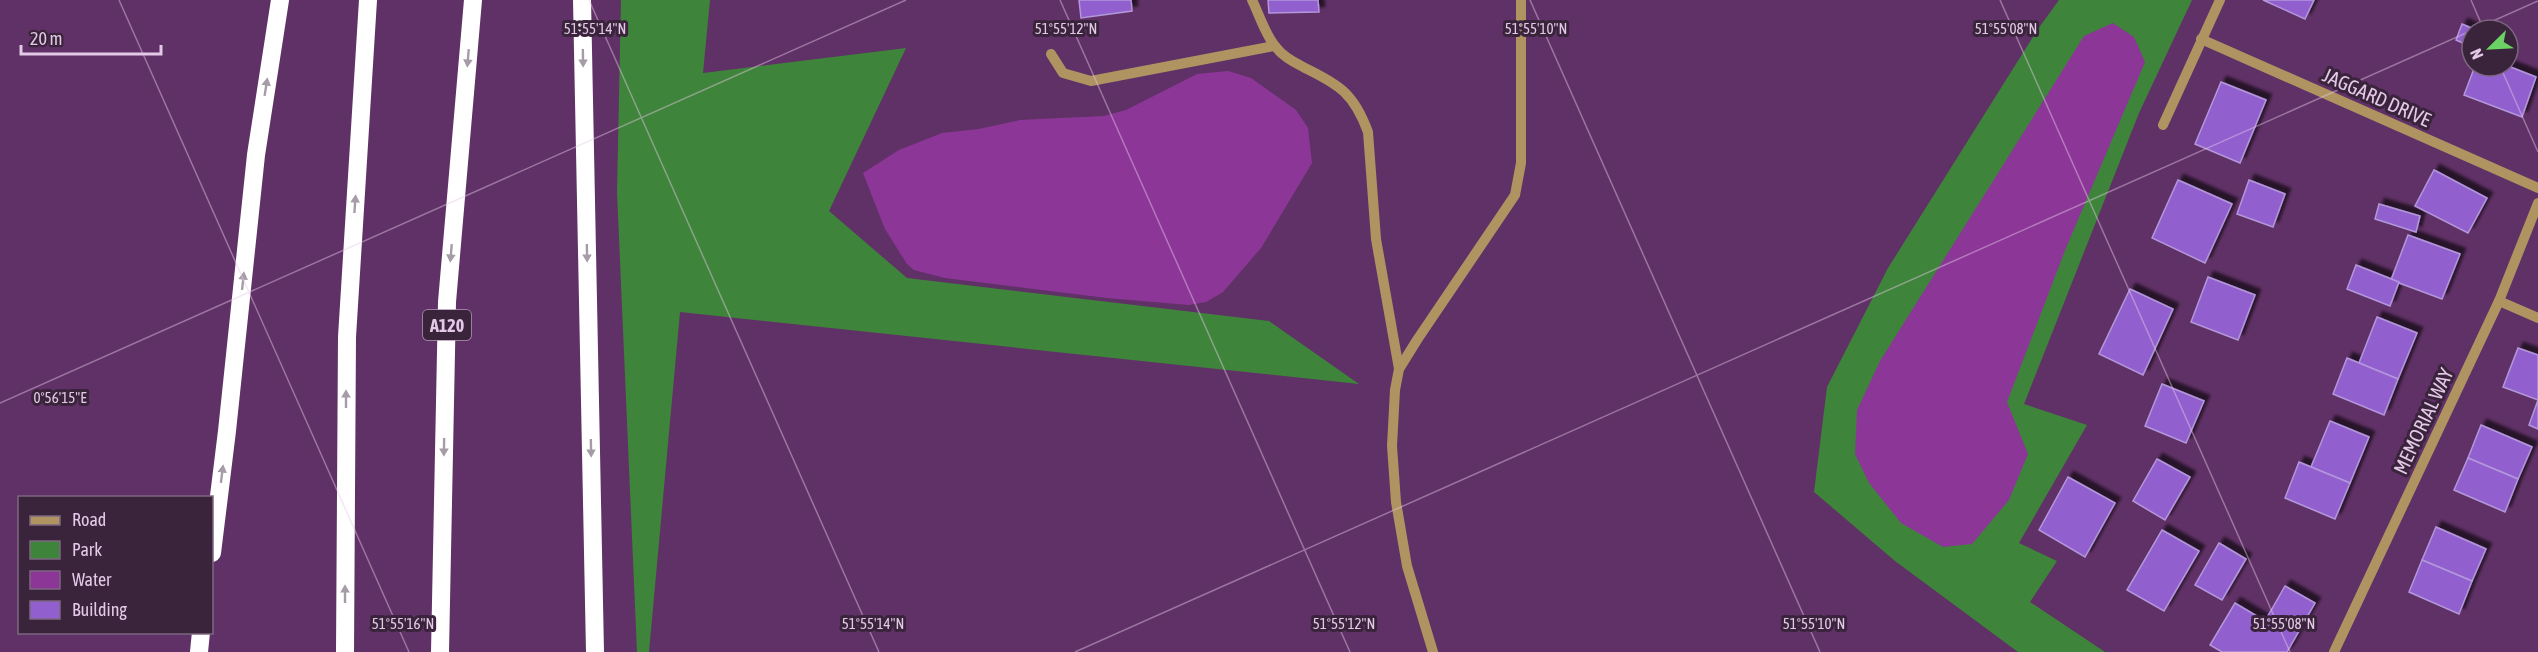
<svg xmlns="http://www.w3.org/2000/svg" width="2538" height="652" viewBox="0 0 2538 652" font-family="'Asap Condensed',sans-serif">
  <defs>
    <filter id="shadow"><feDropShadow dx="5.5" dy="-5.5" stdDeviation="1.5" flood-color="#0009"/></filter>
  </defs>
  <rect width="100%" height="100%" fill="#603166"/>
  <g fill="#3f843b">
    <polygon points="621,0 710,0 703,73 906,48 829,211 907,278 1269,321 1359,384 680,312 649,652 637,652 617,192"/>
    <polygon points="2059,0 2192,0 2139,113 2024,404 2087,425 2019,543 2057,561 2030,602 2105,652 2018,652 1895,561 1814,492 1827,387 1888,268 2038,29"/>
  </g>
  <g fill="#8c3798">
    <polygon points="2113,23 2134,37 2145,62 2066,248 2007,402 2028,454 2009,500 1972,544 1943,547 1901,523 1869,483 1855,454 1857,410 1880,361 2084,36"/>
    <polygon points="1228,71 1251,78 1296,110 1308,128 1312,163 1261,248 1223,292 1206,302 1189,305 1107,298 945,278 914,270 907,264 885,229 863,173 899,150 942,133 979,129 1020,120 1104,116 1126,110 1197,74"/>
  </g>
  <g fill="#925fcf" stroke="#b397db" stroke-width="1.5" filter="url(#shadow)">
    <polygon points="1079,0 1131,0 1132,11 1081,18"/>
    <polygon points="1268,0 1318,0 1319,12 1269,13"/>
    <polygon points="2263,0 2314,0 2305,19"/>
    <polygon points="2462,24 2476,30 2472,30 2472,47 2456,40"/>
    <polygon points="2475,66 2508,66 2536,77 2522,117 2464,95"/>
    <polygon points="2221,82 2266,100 2240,163 2195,144"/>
    <polygon points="2434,170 2487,198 2468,233 2415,206"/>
    <polygon points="2178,180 2232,204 2205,263 2152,238"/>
    <polygon points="2249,180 2285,194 2273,227 2237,214"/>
    <polygon points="2379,204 2420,216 2416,232 2375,219"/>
    <polygon points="2408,235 2460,254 2442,299 2391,280"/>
    <polygon points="2356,265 2399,282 2390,306 2347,289"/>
    <polygon points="2208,277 2255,295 2238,340 2191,322"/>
    <polygon points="2130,289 2173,309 2143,375 2099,354"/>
    <polygon points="2377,317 2417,333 2398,379 2359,363"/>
    <polygon points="2518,348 2538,355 2538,400 2503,387"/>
    <polygon points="2347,358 2398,379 2384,415 2333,394"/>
    <polygon points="2162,384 2204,401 2186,443 2145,426"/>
    <polygon points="2538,400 2538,429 2529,425"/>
    <polygon points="2330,421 2369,437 2350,483 2311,467"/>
    <polygon points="2481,425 2532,447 2518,479 2468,458"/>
    <polygon points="2468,458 2518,479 2505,512 2454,490"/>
    <polygon points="2157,459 2190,477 2165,520 2133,501"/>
    <polygon points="2299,462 2350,483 2335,519 2285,498"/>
    <polygon points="2068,477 2115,503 2085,557 2039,530"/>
    <polygon points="2436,527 2486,549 2472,581 2422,560"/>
    <polygon points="2162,530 2199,551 2164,611 2127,590"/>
    <polygon points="2219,543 2246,559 2222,600 2195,585"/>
    <polygon points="2422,560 2472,581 2459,614 2409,592"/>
    <polygon points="2285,586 2315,603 2287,652 2222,652 2210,645 2235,603 2265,621"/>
  </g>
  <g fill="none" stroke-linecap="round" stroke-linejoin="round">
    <g stroke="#af9461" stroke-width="10">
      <path d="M1252,0c7,14 13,34 23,46 8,11 19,16 30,22 35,17 49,26 63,64l8,107 23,130"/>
      <polyline points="2201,39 2538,188"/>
      <polyline points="1051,54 1063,73 1091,81 1274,46"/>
      <polyline points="2163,125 2220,0"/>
      <polyline points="2499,301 2538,318"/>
      <polyline points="1433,652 1407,566 1396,502 1392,446 1395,390 1399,369 1417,340 1515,195 1521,163 1521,0"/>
      <polyline points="2334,652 2499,301 2538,203"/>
    </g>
    <g stroke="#fff" stroke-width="18">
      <polyline points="582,0 595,652"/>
      <polyline points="212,553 227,431 256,155 280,0"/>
      <polyline points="199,652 201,632"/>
      <polyline points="345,652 347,337 368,0"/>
      <polyline points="440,652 447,302 473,0"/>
    </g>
  </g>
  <defs><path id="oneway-solid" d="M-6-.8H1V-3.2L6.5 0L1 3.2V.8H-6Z" transform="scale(1.5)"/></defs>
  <g fill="#a69ca7">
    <use href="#oneway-solid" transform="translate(468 58) rotate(95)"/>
    <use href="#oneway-solid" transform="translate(583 58) rotate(89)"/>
    <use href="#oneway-solid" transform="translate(266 87) rotate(-81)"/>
    <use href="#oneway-solid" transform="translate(355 204) rotate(-86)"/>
    <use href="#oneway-solid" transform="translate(451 253) rotate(95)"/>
    <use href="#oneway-solid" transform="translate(587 253) rotate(89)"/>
    <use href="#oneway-solid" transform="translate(243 281) rotate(-84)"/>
    <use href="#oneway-solid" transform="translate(346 399) rotate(-90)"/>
    <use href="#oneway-solid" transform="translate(444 447) rotate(91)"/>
    <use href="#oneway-solid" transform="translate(591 448) rotate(89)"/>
    <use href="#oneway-solid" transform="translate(222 474) rotate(-83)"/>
    <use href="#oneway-solid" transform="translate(345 594) rotate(-90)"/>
  </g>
  <path fill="none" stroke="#e4c9e7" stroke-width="1.5" stroke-opacity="0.45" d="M119,0l290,652M589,0l290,652M1060,0l290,652M1530,0l290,652M2000,0l290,652M2471,0l13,30M2500,66l38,86M0,403l906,-403M1075,652l1463,-651"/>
  <g text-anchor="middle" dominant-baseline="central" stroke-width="6" stroke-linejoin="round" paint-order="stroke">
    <rect fill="#39243c" stroke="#b198b4" stroke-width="1.5" x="423" y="310" width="48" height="30" rx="4.5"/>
    <g font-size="18" font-weight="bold" fill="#e4c9e7">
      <text x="447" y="325">A120</text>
    </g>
    <g font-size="20" fill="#e4c9e7" stroke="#39243c">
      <text transform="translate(2377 97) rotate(24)">JAGGARD DRIVE</text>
      <text transform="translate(2423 421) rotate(-65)">MEMORIAL WAY</text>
    </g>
  </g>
  <g font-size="15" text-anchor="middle" fill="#e4c9e7" stroke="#39243c" stroke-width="6" stroke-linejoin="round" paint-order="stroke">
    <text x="1066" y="34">51°55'12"N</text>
    <text x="1536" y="34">51°55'10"N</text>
    <text x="595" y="34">51°55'14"N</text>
    <text x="2006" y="34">51°55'08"N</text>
    <text x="60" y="403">0°56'15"E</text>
    <text x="403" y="629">51°55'16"N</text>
    <text x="873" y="629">51°55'14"N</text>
    <text x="1344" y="629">51°55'12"N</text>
    <text x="1814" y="629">51°55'10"N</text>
    <text x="2284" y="629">51°55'08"N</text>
  </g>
  <rect x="18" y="496" width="195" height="138" fill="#39243c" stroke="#7d6680" stroke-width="1.5"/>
  <rect x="30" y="516" width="30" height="9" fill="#af9461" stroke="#7d6680" stroke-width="1.5"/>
  <text x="72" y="526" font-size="18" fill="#e4c9e7">Road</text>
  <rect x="30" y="541" width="30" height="18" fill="#3f843b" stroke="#7d6680" stroke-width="1.5"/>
  <text x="72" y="556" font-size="18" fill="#e4c9e7">Park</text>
  <rect x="30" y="571" width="30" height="18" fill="#8c3798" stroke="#7d6680" stroke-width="1.5"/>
  <text x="72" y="586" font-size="18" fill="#e4c9e7">Water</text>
  <rect x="30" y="601" width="30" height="18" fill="#925fcf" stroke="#7d6680" stroke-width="1.5"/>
  <text x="72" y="616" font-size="18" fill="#e4c9e7">Building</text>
  <g transform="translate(2490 48) rotate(246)"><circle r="28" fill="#39243c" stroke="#7d6680" stroke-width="1.5"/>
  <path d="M0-4.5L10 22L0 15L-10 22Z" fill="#6ad364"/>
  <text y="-9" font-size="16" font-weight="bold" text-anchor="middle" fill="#e4c9e7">N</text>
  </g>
  <path d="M21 45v9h140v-9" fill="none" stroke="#e4c9e7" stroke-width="3"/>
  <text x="30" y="45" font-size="18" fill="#e4c9e7" stroke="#39243c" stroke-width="4.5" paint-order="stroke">20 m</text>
</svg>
